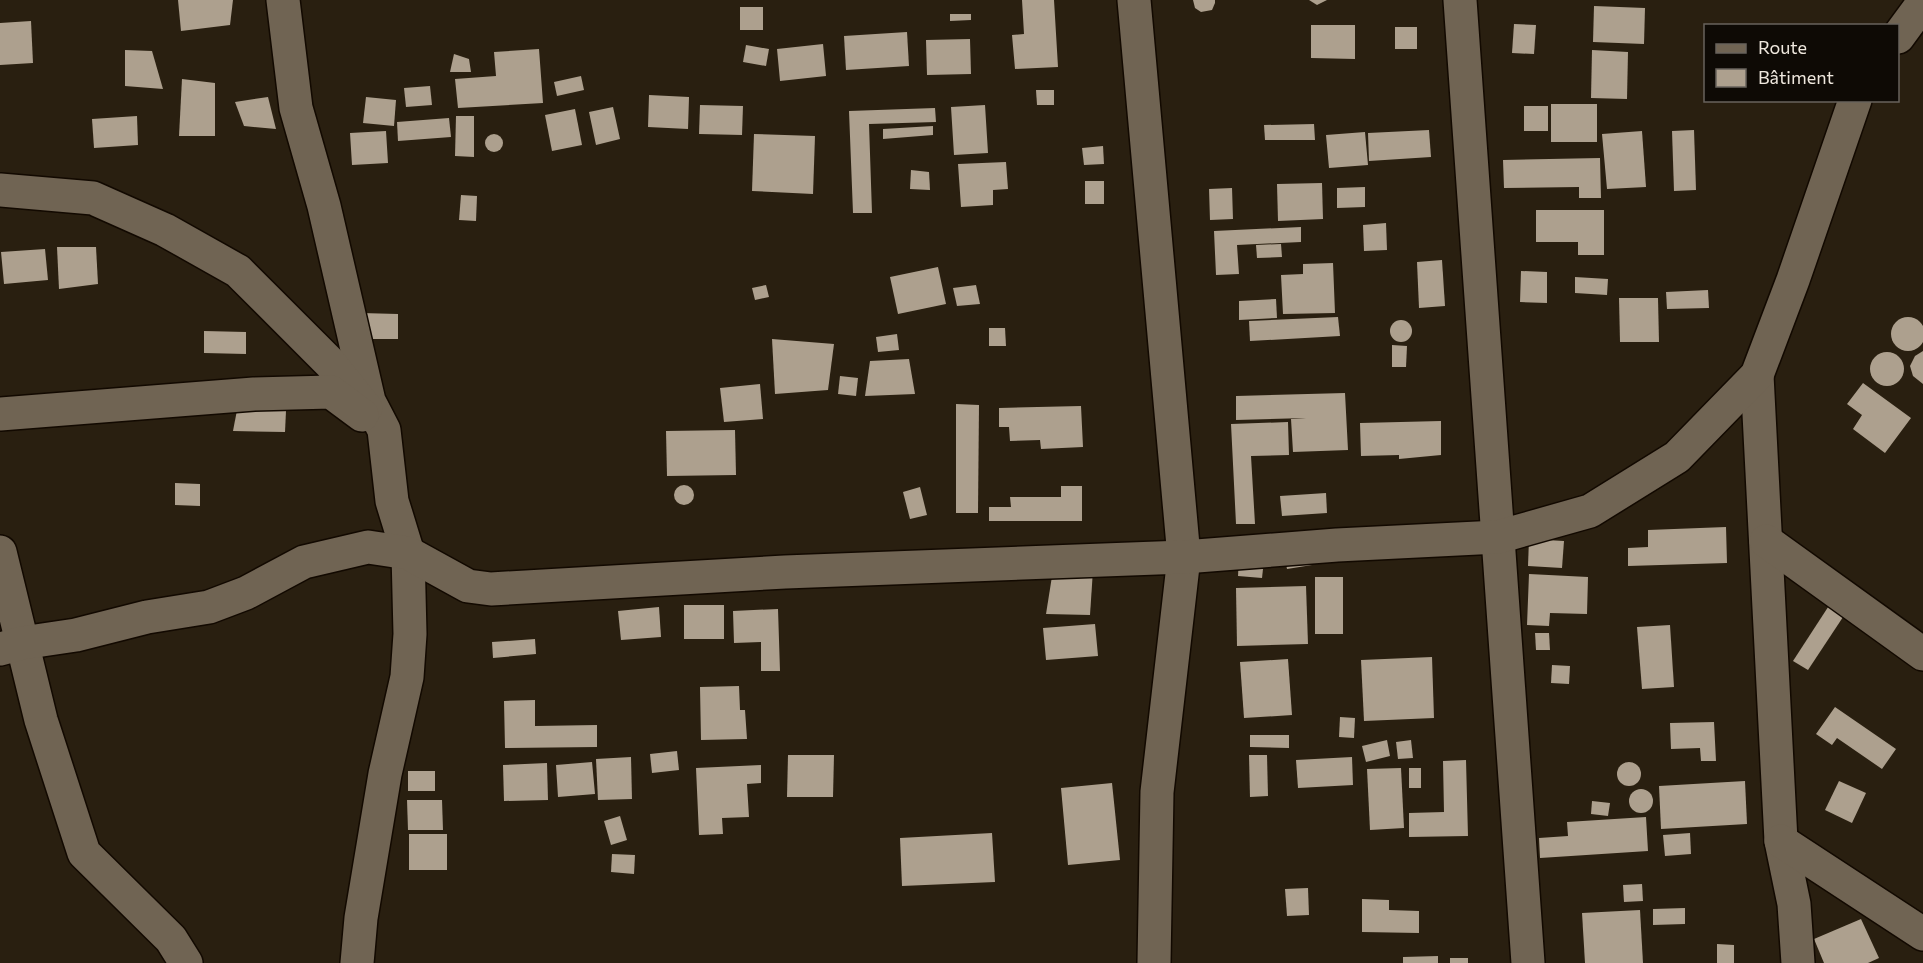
<svg xmlns="http://www.w3.org/2000/svg" width="1923" height="963" viewBox="0 0 1923 963" font-family="Commissioner,sans-serif">
  <rect width="100%" height="100%" fill="#291f10"/>
  <g fill="#ada08e">
    <polygon points="178,0 233,0 230,25 181,31"/>
    <polygon points="1022,0 1054,0 1058,67 1015,69 1012,35 1024,34"/>
    <polygon points="1193,0 1215,0 1215,3 1212,10 1201,12 1195,8"/>
    <polygon points="1309,0 1327,0 1317,5"/>
    <polygon points="1594,6 1645,8 1644,44 1593,42"/>
    <rect x="740" y="7" width="23" height="23"/>
    <polygon points="950,14 971,14 971,20 950,21"/>
    <polygon points="31,21 33,63 0,65 0,23"/>
    <polygon points="1514,24 1536,25 1534,54 1512,53"/>
    <polygon points="1311,25 1355,25 1355,59 1311,58"/>
    <rect x="1395" y="27" width="22" height="22"/>
    <polygon points="907,32 909,66 846,70 844,36"/>
    <polygon points="970,39 971,74 927,75 926,40"/>
    <polygon points="823,44 826,76 780,81 777,49"/>
    <polygon points="746,45 769,49 766,66 743,62"/>
    <polygon points="539,49 543,103 458,108 455,79 496,76 494,52"/>
    <polygon points="125,50 152,51 163,89 125,86"/>
    <polygon points="1592,50 1628,52 1627,99 1591,98"/>
    <polygon points="454,54 469,59 471,72 450,72"/>
    <polygon points="581,76 584,90 557,96 554,82"/>
    <polygon points="182,79 215,83 215,136 179,136"/>
    <polygon points="430,86 432,105 406,107 404,88"/>
    <polygon points="1036,90 1054,90 1054,105 1037,105"/>
    <polygon points="649,95 689,97 688,129 648,127"/>
    <polygon points="268,97 276,129 244,126 235,102"/>
    <polygon points="366,97 396,100 394,126 363,123"/>
    <rect x="1551" y="104" width="46" height="38"/>
    <polygon points="700,105 743,106 742,135 699,134"/>
    <polygon points="985,105 988,153 954,155 951,107"/>
    <rect x="1524" y="106" width="24" height="25"/>
    <polygon points="613,107 620,139 596,145 589,112"/>
    <polygon points="935,108 936,122 869,124 872,213 853,213 849,111"/>
    <polygon points="575,109 582,145 552,151 545,115"/>
    <polygon points="137,116 138,145 94,148 92,119"/>
    <polygon points="456,116 474,116 474,157 455,156"/>
    <polygon points="449,118 451,137 398,141 397,122"/>
    <polygon points="1314,124 1315,140 1265,140 1264,125"/>
    <polygon points="933,126 933,135 883,139 883,129"/>
    <polygon points="1429,130 1431,157 1369,161 1368,133"/>
    <polygon points="1694,130 1696,190 1674,191 1672,131"/>
    <polygon points="386,131 388,163 352,165 350,133"/>
    <polygon points="1642,131 1646,187 1607,189 1602,134"/>
    <polygon points="1365,132 1368,165 1329,168 1326,135"/>
    <polygon points="754,134 815,136 813,194 752,191"/>
    <circle cx="494" cy="143" r="9"/>
    <polygon points="1103,146 1104,164 1084,165 1082,148"/>
    <polygon points="1600,158 1601,198 1579,198 1579,187 1504,188 1503,160"/>
    <polygon points="1006,162 1008,189 993,190 993,205 961,207 958,164"/>
    <polygon points="911,170 929,172 930,190 910,189"/>
    <rect x="1085" y="181" width="19" height="23"/>
    <polygon points="1322,183 1323,219 1278,221 1277,184"/>
    <polygon points="1365,187 1365,207 1337,208 1337,188"/>
    <polygon points="1232,188 1233,219 1210,220 1209,189"/>
    <polygon points="461,195 477,196 476,221 459,220"/>
    <polygon points="1536,210 1604,210 1604,255 1578,255 1578,242 1536,242"/>
    <polygon points="1386,223 1387,250 1364,251 1363,225"/>
    <polygon points="1301,227 1301,242 1237,245 1239,274 1216,275 1214,231"/>
    <polygon points="1281,244 1282,257 1257,258 1256,245"/>
    <polygon points="57,247 96,247 98,284 59,289"/>
    <polygon points="45,249 48,280 4,284 1,252"/>
    <polygon points="1442,260 1445,306 1419,308 1417,262"/>
    <polygon points="1333,263 1335,313 1283,314 1281,275 1303,274 1303,264"/>
    <polygon points="938,267 946,304 898,314 890,277"/>
    <polygon points="1521,271 1547,272 1547,303 1520,302"/>
    <polygon points="1575,277 1608,279 1607,295 1575,293"/>
    <polygon points="766,285 769,297 755,300 752,288"/>
    <polygon points="976,285 980,304 957,306 953,288"/>
    <polygon points="1708,290 1709,308 1667,309 1666,292"/>
    <polygon points="1619,298 1658,298 1659,342 1620,342"/>
    <polygon points="1276,299 1277,318 1239,320 1239,301"/>
    <polygon points="361,313 398,314 398,339 361,339"/>
    <polygon points="1338,317 1340,336 1250,341 1249,321"/>
    <circle cx="1908" cy="334" r="17"/>
    <circle cx="1401" cy="331" r="11"/>
    <polygon points="989,328 1005,328 1006,346 989,346"/>
    <polygon points="204,331 246,332 246,354 204,353"/>
    <polygon points="897,334 899,350 878,352 876,337"/>
    <polygon points="772,339 834,344 828,390 775,394"/>
    <polygon points="1392,345 1407,346 1406,367 1392,367"/>
    <polygon points="1923,351 1923,384 1913,376 1910,366 1915,356"/>
    <circle cx="1887" cy="369" r="17"/>
    <polygon points="909,359 915,394 865,396 870,361"/>
    <polygon points="840,376 858,378 856,396 838,394"/>
    <polygon points="1863,383 1911,418 1885,453 1853,429 1862,415 1847,404"/>
    <polygon points="760,384 763,419 724,422 720,388"/>
    <polygon points="1345,393 1348,450 1293,452 1291,419 1306,418 1236,420 1236,396"/>
    <polygon points="956,404 979,405 978,513 956,513"/>
    <polygon points="1081,406 1083,447 1041,449 1040,440 1010,441 1009,427 999,427 999,408"/>
    <polygon points="237,410 286,411 285,432 233,431"/>
    <polygon points="1441,421 1441,455 1399,459 1399,455 1361,456 1360,423"/>
    <polygon points="1288,422 1289,455 1251,456 1255,524 1236,524 1231,424"/>
    <polygon points="735,430 736,475 667,476 666,431"/>
    <polygon points="175,483 200,484 200,506 175,505"/>
    <circle cx="684" cy="495" r="10"/>
    <polygon points="1061,486 1082,486 1082,521 989,521 989,507 1011,507 1010,497 1061,497"/>
    <polygon points="920,487 927,515 910,519 903,492"/>
    <polygon points="1326,493 1327,513 1282,516 1280,496"/>
    <polygon points="1726,527 1727,563 1628,566 1628,548 1648,547 1648,530"/>
    <polygon points="1529,539 1564,541 1562,568 1528,566"/>
    <polygon points="1310,552 1312,565 1287,569 1284,555"/>
    <polygon points="1239,557 1264,560 1262,578 1238,576"/>
    <polygon points="1053,570 1093,570 1090,615 1046,614"/>
    <polygon points="1529,574 1588,577 1587,614 1550,613 1549,626 1527,625"/>
    <rect x="1315" y="577" width="28" height="57"/>
    <polygon points="1306,586 1308,644 1237,646 1236,588"/>
    <polygon points="1832,601 1847,611 1808,670 1793,661"/>
    <rect x="684" y="605" width="40" height="34"/>
    <polygon points="659,607 661,637 621,640 618,611"/>
    <polygon points="778,609 780,671 761,671 761,642 734,643 733,611"/>
    <polygon points="1095,624 1098,656 1046,660 1043,628"/>
    <polygon points="1670,625 1674,687 1642,689 1637,627"/>
    <polygon points="1535,633 1549,633 1550,650 1536,650"/>
    <polygon points="535,639 536,654 493,658 492,642"/>
    <polygon points="1432,657 1434,718 1364,721 1361,660"/>
    <polygon points="1288,659 1292,715 1244,718 1240,662"/>
    <polygon points="1552,665 1570,666 1569,684 1551,683"/>
    <polygon points="739,686 740,710 745,710 747,739 701,740 700,687"/>
    <polygon points="535,700 535,726 597,725 597,747 505,748 504,701"/>
    <polygon points="1835,707 1896,749 1882,769 1837,738 1832,745 1816,734"/>
    <polygon points="1340,717 1355,718 1354,738 1339,737"/>
    <polygon points="1714,722 1716,761 1701,761 1700,748 1671,749 1670,723"/>
    <polygon points="1250,735 1289,735 1289,748 1250,747"/>
    <polygon points="1387,740 1390,756 1366,762 1362,746"/>
    <polygon points="1411,740 1413,758 1398,759 1396,742"/>
    <polygon points="677,751 679,770 652,773 650,754"/>
    <polygon points="788,755 834,755 833,797 787,797"/>
    <polygon points="1249,755 1267,755 1268,796 1250,797"/>
    <polygon points="631,757 632,799 598,800 596,759"/>
    <polygon points="1352,757 1353,785 1298,788 1296,760"/>
    <polygon points="1466,760 1468,836 1409,837 1409,813 1444,812 1443,761"/>
    <polygon points="592,762 595,794 558,797 556,765"/>
    <circle cx="1629" cy="774" r="12"/>
    <polygon points="547,763 548,800 504,801 503,765"/>
    <polygon points="761,765 761,783 747,784 749,817 722,818 723,834 699,835 696,768"/>
    <polygon points="1401,768 1404,828 1370,830 1367,769"/>
    <rect x="1409" y="768" width="12" height="20"/>
    <rect x="408" y="771" width="27" height="20"/>
    <polygon points="1745,781 1747,824 1661,829 1659,786"/>
    <polygon points="1839,781 1866,793 1852,823 1825,810"/>
    <polygon points="1112,783 1120,860 1068,865 1061,788"/>
    <circle cx="1641" cy="801" r="12"/>
    <polygon points="407,800 442,800 443,830 408,830"/>
    <polygon points="1592,801 1610,803 1608,816 1591,814"/>
    <polygon points="620,816 627,840 611,845 604,821"/>
    <polygon points="1646,817 1648,851 1540,858 1539,838 1568,836 1567,822"/>
    <polygon points="992,833 995,882 902,886 900,838"/>
    <polygon points="1690,833 1691,854 1665,856 1663,835"/>
    <rect x="409" y="834" width="38" height="36"/>
    <polygon points="612,854 635,855 634,874 611,872"/>
    <polygon points="1642,884 1643,901 1624,902 1623,885"/>
    <polygon points="1308,888 1309,915 1287,916 1285,889"/>
    <polygon points="1362,899 1389,900 1389,910 1419,911 1419,933 1362,932"/>
    <polygon points="1685,908 1685,924 1653,925 1653,909"/>
    <polygon points="1640,910 1643,963 1585,963 1582,913"/>
    <polygon points="1861,919 1879,958 1868,963 1824,963 1814,939"/>
    <polygon points="1717,944 1734,945 1734,963 1717,963"/>
    <polygon points="1438,956 1438,963 1403,963 1403,957"/>
    <rect x="1450" y="958" width="18" height="5"/>
  </g>
  <g fill="none" stroke-linecap="round" stroke-linejoin="round">
    <defs>
      <g id="street">
        <polyline points="283,0 296,108 324,206 369,401 384,430 392,501 408,553 410,634 407,677 385,774 361,918 357,963"/>
        <polyline points="1134,0 1184,557 1157,792 1154,963"/>
        <polyline points="1460,0 1528,963"/>
        <polyline points="1898,37 1923,3"/>
        <polyline points="0,190 93,198 165,230 238,271 330,363 366,408"/>
        <polyline points="1757,375 1781,841 1794,904 1798,963"/>
        <polyline points="0,414 254,394 331,392 362,415"/>
        <polyline points="1766,541 1923,654"/>
        <polyline points="0,552 41,720 84,853 171,939 186,963"/>
        <polyline points="0,649 22,643 76,635 147,617 209,607 246,593 304,562 368,547 408,553 468,586 491,589 785,572 1184,557 1337,545 1498,537 1590,511 1677,457 1757,375 1793,280 1855,100"/>
        <polyline points="1781,841 1923,934"/>
      </g>
    </defs>
    <use href="#street" stroke="#120900" stroke-width="36"/>
    <use href="#street" stroke="#706453" stroke-width="33"/>
  </g>
  <rect x="1704" y="24" width="195" height="78" fill="#0e0a05" stroke="#68635c" stroke-width="1.5"/>
  <rect x="1716" y="44" width="30" height="9" fill="#706453" stroke="#68635c" stroke-width="1.5"/>
  <text x="1758" y="54" font-size="18" fill="#efe8de">Route</text>
  <rect x="1716" y="69" width="30" height="18" fill="#ada08e" stroke="#68635c" stroke-width="1.5"/>
  <text x="1758" y="84" font-size="18" fill="#efe8de">Bâtiment</text>
</svg>
